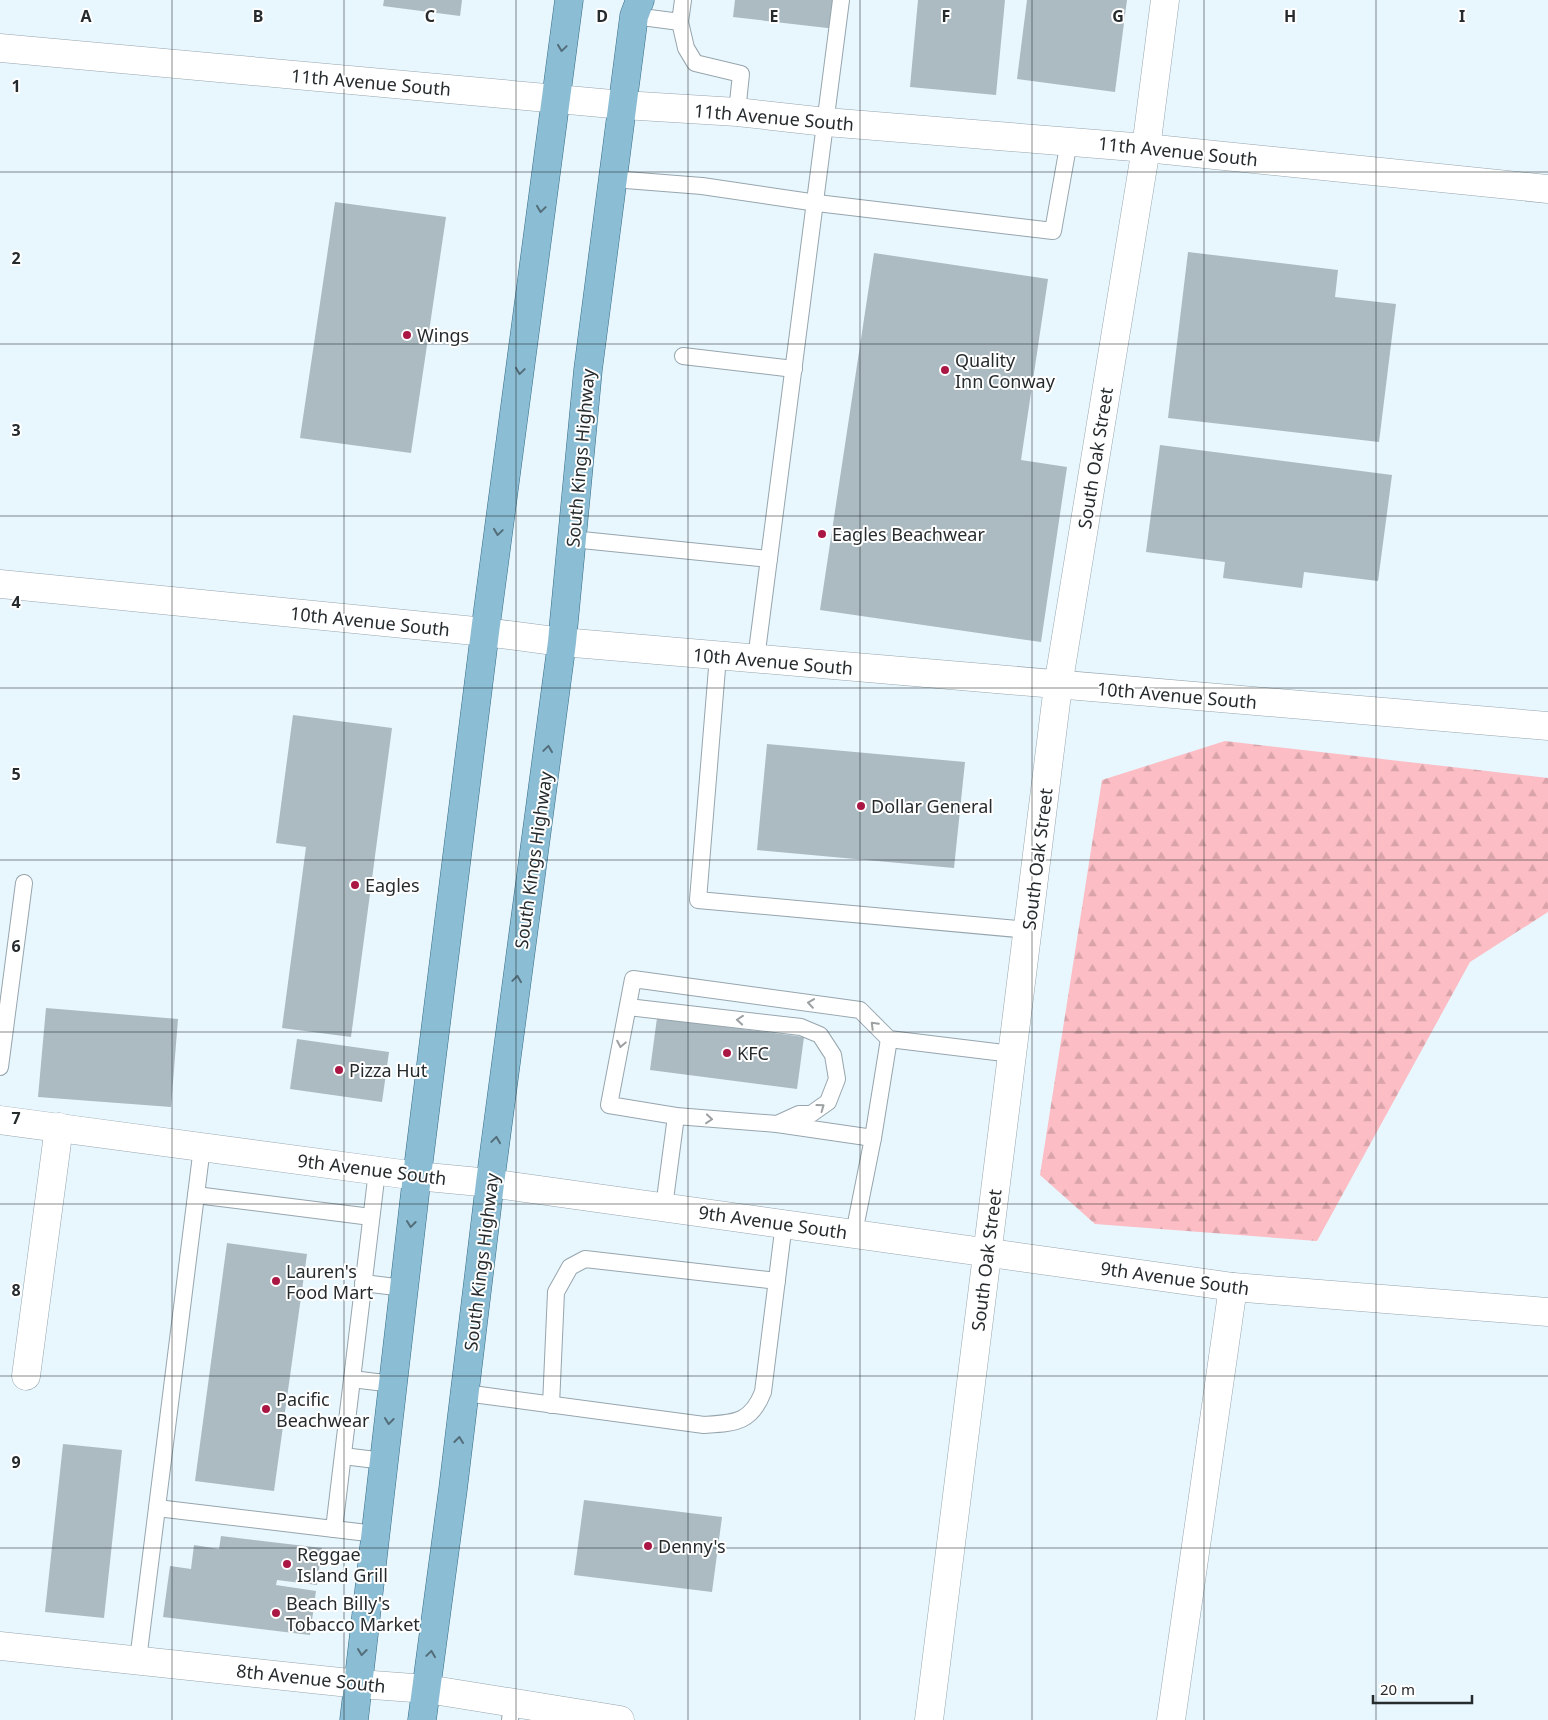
<svg xmlns="http://www.w3.org/2000/svg" width="1548" height="1720" viewBox="0 0 1548 1720" font-family="'Noto Sans',sans-serif">
  <defs>
    <pattern id="forest-firs" width="22" height="20" patternUnits="userSpaceOnUse" patternTransform="scale(1.25)"><rect width="22" height="20" fill="#fcbdc4"/><path d="M5 1l3.5 6h-7zM16 11l3.5 6h-7z" fill="#d8a3a9"/></pattern>
  </defs>
  <rect width="100%" height="100%" fill="#e8f6fe"/>
  <polygon fill="url(#forest-firs)" points="1225,741 1548,778 1548,912 1470,962 1317,1241 1095,1224 1040,1175 1102,780"/>
  <g fill="#acbac2">
    <polygon points="384,0 462,0 460,16 383,6"/>
    <polygon points="735,0 839,0 836,29 733,17"/>
    <polygon points="918,0 1005,0 996,95 910,87"/>
    <polygon points="1027,0 1127,0 1115,92 1017,79"/>
    <polygon points="335,202 446,217 411,453 300,438"/>
    <polygon points="1188,252 1338,270 1335,297 1396,304 1379,442 1168,418"/>
    <polygon points="874,253 1048,279 1021,460 1067,467 1041,642 820,610"/>
    <polygon points="1160,445 1392,475 1378,581 1304,572 1302,588 1223,578 1225,562 1146,552"/>
    <polygon points="293,715 392,728 351,1037 282,1028 306,847 276,843"/>
    <polygon points="767,744 965,762 954,868 757,850"/>
    <polygon points="46,1008 178,1019 171,1107 38,1097"/>
    <polygon points="657,1018 804,1037 797,1089 650,1070"/>
    <polygon points="297,1039 389,1052 382,1102 290,1089"/>
    <polygon points="227,1243 307,1254 274,1491 195,1481"/>
    <polygon points="63,1444 122,1450 104,1618 45,1612"/>
    <polygon points="584,1500 722,1517 712,1592 574,1575"/>
    <polygon points="221,1536 322,1548 317,1585 277,1580 276,1585 316,1591 310,1635 163,1617 170,1566 191,1569 194,1545 219,1549"/>
  </g>
  <g fill="none" stroke-linecap="round" stroke-linejoin="round">
    <defs>
      <g id="service">
        <polyline points="634,16 680,22 683,0"/>
        <polyline points="680,22 686,48 695,63 741,74 737,112"/>
        <polyline points="613,179 702,186 817,203 1053,231 1069,141"/>
        <polyline points="683,356 794,369"/>
        <polyline points="572,539 769,559"/>
        <polyline points="718,656 698,900 1028,930"/>
        <polyline points="756,659 841,0"/>
        <polyline points="628,1007 801,1027 820,1035 833,1055 837,1079 828,1102 811,1114 799,1114 777,1124"/>
        <polyline points="0,1067 24,883"/>
        <polyline points="873,1138 777,1124 676,1116 609,1105 633,979 860,1010 889,1039 1012,1054"/>
        <polyline points="196,1195 371,1217"/>
        <polyline points="664,1207 676,1116"/>
        <polyline points="854,1233 873,1138 889,1039"/>
        <polyline points="363,1283 404,1288"/>
        <polyline points="352,1379 393,1384"/>
        <path d="M465,1393l239,32c31,-2 47,-2 59,-33l21,-169"/>
        <polyline points="551,1405 556,1292 570,1267 585,1259 777,1281"/>
        <polyline points="343,1456 384,1461"/>
        <polyline points="157,1508 376,1534"/>
        <polyline points="334,1529 377,1171"/>
        <polyline points="138,1660 202,1147"/>
        <polyline points="510,1720 512,1703"/>
      </g>
      <g id="minor">
        <polyline points="0,48 623,105 737,112 826,122 1146,148 1548,189"/>
        <polyline points="0,584 485,632 562,642 1548,726"/>
        <polyline points="26,1376 59,1127"/>
        <polyline points="0,1646 359,1684 427,1689 620,1720"/>
        <polyline points="929,1720 1058,686 1146,148 1165,0"/>
        <polyline points="1171,1720 1233,1287"/>
      </g>
      <polyline id="tertiary" points="0,1120 417,1176 490,1183 1233,1287 1548,1312"/>
      <g id="primary">
        <polyline points="354,1720 417,1176 485,632 569,0"/>
        <polyline points="422,1720 453,1489 490,1183 562,642 588,370 634,16 640,0"/>
      </g>
    </defs>
    <use href="#service" stroke="#97a5ad" stroke-width="18"/>
    <use href="#minor" stroke="#97a5ad" stroke-width="29"/>
    <use href="#tertiary" stroke="#97a5ad" stroke-width="29"/>
    <use href="#primary" stroke="#366d88" stroke-width="29"/>
    <use href="#service" stroke="#fff" stroke-width="16"/>
    <use href="#minor" stroke="#fff" stroke-width="28"/>
    <use href="#tertiary" stroke="#fff" stroke-width="28"/>
    <use href="#primary" stroke="#8bbdd4" stroke-width="28"/>
  </g>
  <defs><path id="oneway-chevron" d="M-2-3.5L2.5 0L-2 3.5" fill="none" stroke-width="1.6" stroke-linecap="round" stroke-linejoin="round" transform="scale(1.25)"/></defs>
  <g stroke="#536d79">
    <use href="#oneway-chevron" transform="translate(562 48) rotate(98)"/>
    <use href="#oneway-chevron" transform="translate(541 209) rotate(98)"/>
    <use href="#oneway-chevron" transform="translate(520 371) rotate(98)"/>
    <use href="#oneway-chevron" transform="translate(498 532) rotate(98)"/>
    <use href="#oneway-chevron" transform="translate(548 749) rotate(-82)"/>
    <use href="#oneway-chevron" transform="translate(517 979) rotate(-82)"/>
    <use href="#oneway-chevron" transform="translate(496 1140) rotate(-82)"/>
    <use href="#oneway-chevron" transform="translate(411 1224) rotate(97)"/>
    <use href="#oneway-chevron" transform="translate(389 1421) rotate(97)"/>
    <use href="#oneway-chevron" transform="translate(459 1440) rotate(-83)"/>
    <use href="#oneway-chevron" transform="translate(362 1652) rotate(97)"/>
    <use href="#oneway-chevron" transform="translate(431 1654) rotate(-82)"/>
  </g>
  <g stroke="#9da0a1">
    <use href="#oneway-chevron" transform="translate(811 1003) rotate(-172)"/>
    <use href="#oneway-chevron" transform="translate(740 1020) rotate(-175)"/>
    <use href="#oneway-chevron" transform="translate(874 1025) rotate(-135)"/>
    <use href="#oneway-chevron" transform="translate(621 1044) rotate(101)"/>
    <use href="#oneway-chevron" transform="translate(821 1107) rotate(-36)"/>
    <use href="#oneway-chevron" transform="translate(709 1119) rotate(5)"/>
  </g>
  <path fill="none" stroke="#262b2e" stroke-width="1" stroke-opacity="0.55" d="M172,0v1720M344,0v1720M516,0v1720M688,0v1720M860,0v1720M1032,0v1720M1204,0v1720M1376,0v1720M0,172h1548M0,344h1548M0,516h1548M0,688h1548M0,860h1548M0,1032h1548M0,1204h1548M0,1376h1548M0,1548h1548"/>
  <g fill="#ab1745" stroke="#fff" stroke-width="2">
    <circle cx="407" cy="335" r="5"/>
    <circle cx="945" cy="370" r="5"/>
    <circle cx="822" cy="534" r="5"/>
    <circle cx="861" cy="806" r="5"/>
    <circle cx="355" cy="885" r="5"/>
    <circle cx="727" cy="1053" r="5"/>
    <circle cx="339" cy="1070" r="5"/>
    <circle cx="276" cy="1281" r="5"/>
    <circle cx="266" cy="1409" r="5"/>
    <circle cx="648" cy="1546" r="5"/>
    <circle cx="287" cy="1564" r="5"/>
    <circle cx="276" cy="1613" r="5"/>
  </g>
  <g text-anchor="middle" dominant-baseline="central" stroke-width="4" stroke-linejoin="round" paint-order="stroke">
    <g font-size="18" fill="#262b2e" stroke="#fff">
      <text transform="translate(371 82) rotate(5)">11th Avenue South</text>
      <text transform="translate(774 117) rotate(5)">11th Avenue South</text>
      <text transform="translate(1178 151) rotate(6)">11th Avenue South</text>
      <text transform="translate(580 458) rotate(-85)">South Kings Highway</text>
      <text transform="translate(1095 458) rotate(-81)">South Oak Street</text>
      <text transform="translate(370 621) rotate(6)">10th Avenue South</text>
      <text transform="translate(773 661) rotate(5)">10th Avenue South</text>
      <text transform="translate(1177 695) rotate(5)">10th Avenue South</text>
      <text transform="translate(1037 859) rotate(-83)">South Oak Street</text>
      <text transform="translate(533 860) rotate(-82)">South Kings Highway</text>
      <text transform="translate(372 1169) rotate(7)">9th Avenue South</text>
      <text transform="translate(773 1222) rotate(8)">9th Avenue South</text>
      <text transform="translate(986 1260) rotate(-83)">South Oak Street</text>
      <text transform="translate(481 1262) rotate(-83)">South Kings Highway</text>
      <text transform="translate(1175 1278) rotate(8)">9th Avenue South</text>
      <text transform="translate(311 1678) rotate(6)">8th Avenue South</text>
    </g>
    <g font-size="18" fill="#262b2e" stroke="#fff" text-anchor="start">
      <text x="417" y="335">Wings</text>
      <text x="955" y="360">Quality<tspan x="955" dy="21">Inn Conway</tspan></text>
      <text x="832" y="534">Eagles Beachwear</text>
      <text x="871" y="806">Dollar General</text>
      <text x="365" y="885">Eagles</text>
      <text x="737" y="1053">KFC</text>
      <text x="349" y="1070">Pizza Hut</text>
      <text x="286" y="1271">Lauren's<tspan x="286" dy="21">Food Mart</tspan></text>
      <text x="276" y="1399">Pacific<tspan x="276" dy="21">Beachwear</tspan></text>
      <text x="658" y="1546">Denny's</text>
      <text x="297" y="1554">Reggae<tspan x="297" dy="21">Island Grill</tspan></text>
      <text x="286" y="1603">Beach Billy's<tspan x="286" dy="21">Tobacco Market</tspan></text>
    </g>
  </g>
  <g font-size="16" text-anchor="middle" font-weight="bold" fill="#262b2e" stroke="#fff" stroke-width="4" stroke-linejoin="round" paint-order="stroke">
    <text x="86" y="22">A</text>
    <text x="258" y="22">B</text>
    <text x="430" y="22">C</text>
    <text x="602" y="22">D</text>
    <text x="774" y="22">E</text>
    <text x="946" y="22">F</text>
    <text x="1118" y="22">G</text>
    <text x="1290" y="22">H</text>
    <text x="1462" y="22">I</text>
    <text x="16" y="92">1</text>
    <text x="16" y="264">2</text>
    <text x="16" y="436">3</text>
    <text x="16" y="608">4</text>
    <text x="16" y="780">5</text>
    <text x="16" y="952">6</text>
    <text x="16" y="1124">7</text>
    <text x="16" y="1296">8</text>
    <text x="16" y="1468">9</text>
  </g>
  <path d="M1373 1695v8h99v-8" fill="none" stroke="#262b2e" stroke-width="2.5"/>
  <text x="1380" y="1695" font-size="15" fill="#262b2e" stroke="#ffffff" stroke-width="4" paint-order="stroke">20 m</text>
</svg>
